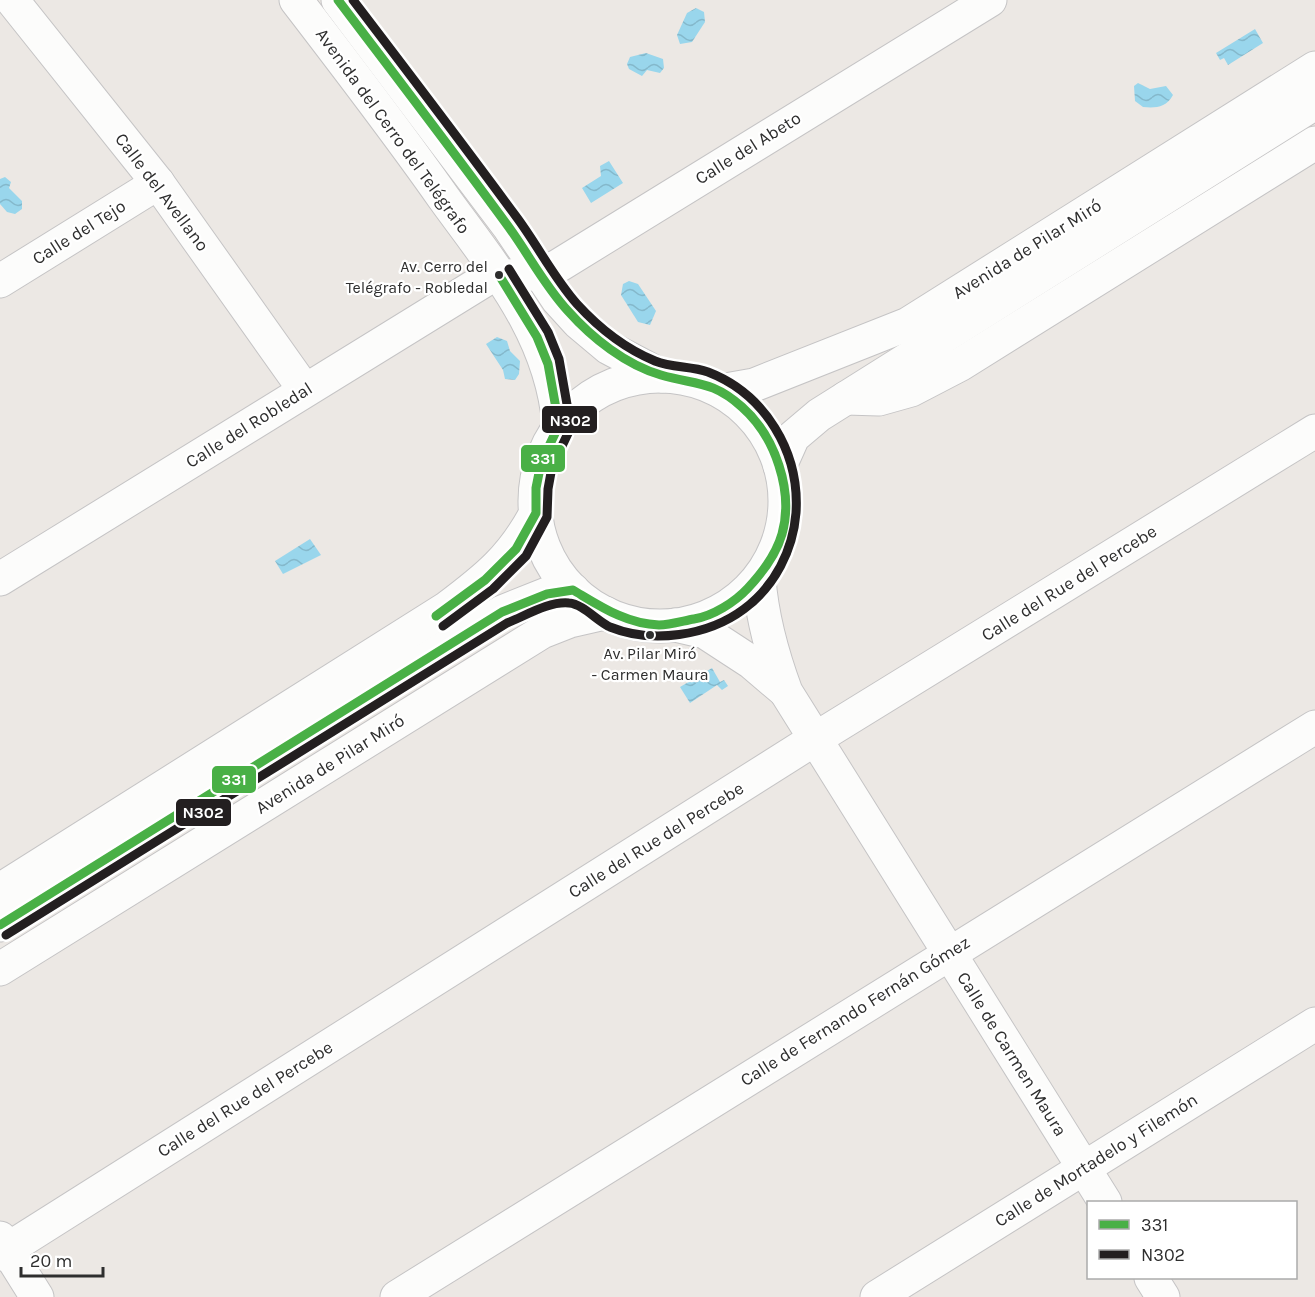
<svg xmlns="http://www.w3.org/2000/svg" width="1315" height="1297" viewBox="0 0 1315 1297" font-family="Karla,sans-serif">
  <defs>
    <pattern id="water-waves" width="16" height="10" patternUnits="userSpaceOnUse" patternTransform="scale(1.5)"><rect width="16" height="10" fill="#99d6ec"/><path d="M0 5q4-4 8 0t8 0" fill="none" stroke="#84b8cb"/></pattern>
  </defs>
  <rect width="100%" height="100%" fill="#ece8e4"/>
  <g fill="url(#water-waves)">
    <polygon points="696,8 704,12 705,22 692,42 680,44 677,35 687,13"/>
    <polygon points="1255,29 1263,43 1228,65 1224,58 1220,60 1216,53"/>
    <polygon points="646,53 663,59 664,68 660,73 647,70 642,76 629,69 627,64 630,57"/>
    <path d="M1138,83l12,6 16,-3 7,9c-7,13 -18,13 -30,12l-8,-6 -1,-15z"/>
    <polygon points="609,161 623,183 591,203 582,188 601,176 600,166"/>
    <polygon points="5,177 11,182 9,188 22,201 22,209 15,214 7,212 0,204 0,179"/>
    <polygon points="629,281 638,284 656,311 650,325 638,322 621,295 623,284"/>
    <polygon points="497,337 507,341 510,351 520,361 519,374 515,380 505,379 503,370 486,344"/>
    <polygon points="310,539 321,555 283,574 275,561"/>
    <polygon points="712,668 720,682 724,680 728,686 722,690 717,685 690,703 680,687"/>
  </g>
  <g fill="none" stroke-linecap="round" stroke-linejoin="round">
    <defs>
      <g id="minor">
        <polyline points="12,0 158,183 304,389"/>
        <path d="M296,0c50,65 100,130 147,197 52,72 108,136 116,228"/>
        <polyline points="338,0 509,227 558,300 578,322 609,348 662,376"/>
        <polyline points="0,281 158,183"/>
        <circle cx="660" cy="501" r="125"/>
        <polyline points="720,391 754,385 908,324 1315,68"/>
        <polyline points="846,398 879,399 911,390 961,364 1315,143"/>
        <polyline points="780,466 793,437 819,415 1315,103"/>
        <polyline points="0,579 488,278 542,273 558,266 990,0"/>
        <path d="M759,579c3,39 13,75 27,113l319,510"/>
        <polyline points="675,625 705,632 751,662 784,690"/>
        <path d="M0,890l447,-282c40,-30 65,-50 89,-95"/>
        <polyline points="0,925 502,612 547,594 573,590"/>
        <polyline points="0,969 542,632 570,621 605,613"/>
        <polyline points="0,1238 37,1297"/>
        <polyline points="0,1254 815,739 1315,431"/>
        <polyline points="1151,1278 1163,1297"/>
        <polyline points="397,1297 1315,727"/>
        <polyline points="877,1297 1315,1024"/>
      </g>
    </defs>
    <use href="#minor" stroke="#c5c4c5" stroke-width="35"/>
    <use href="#minor" stroke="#fcfcfb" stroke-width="33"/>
    <defs>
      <g id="bus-1">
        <polyline points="436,616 485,580 516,549 536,513 536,488 541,463 559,425 548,364 537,337 499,275"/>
        <path d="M0,925l502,-313 45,-18 26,-4c27,16 53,34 86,35 11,0 24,-4 35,-6 19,-3 41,-17 54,-31 15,-16 28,-33 34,-54 12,-43 -7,-98 -40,-127 -30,-27 -47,-22 -81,-32 -35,-10 -69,-37 -93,-64 -25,-27 -41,-60 -63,-89 -55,-75 -111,-148 -167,-222"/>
      </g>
      <g id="bus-2">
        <polyline points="443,626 493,589 526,556 547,517 548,489 552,467 571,427 559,359 548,332 509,269"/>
        <path d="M6,935l501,-312c18,-7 42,-22 62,-20 14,1 28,18 41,24 42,17 98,9 134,-18 31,-23 49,-59 52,-96 4,-61 -31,-119 -88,-141 -17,-6 -36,-4 -53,-11 -29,-12 -57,-34 -78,-57 -24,-27 -40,-60 -62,-89 -53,-72 -107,-143 -162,-215"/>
      </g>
    </defs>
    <use href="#bus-1" stroke="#fff" stroke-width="14"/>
    <use href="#bus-2" stroke="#fff" stroke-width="14"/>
    <use href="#bus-1" stroke="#49b046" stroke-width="9"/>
    <use href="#bus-2" stroke="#231f20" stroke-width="9"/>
  </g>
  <g fill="#2e2e2e" stroke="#fff" stroke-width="2">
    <circle cx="499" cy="275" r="5"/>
    <circle cx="650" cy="635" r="5"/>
  </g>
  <g text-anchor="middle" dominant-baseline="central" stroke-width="4.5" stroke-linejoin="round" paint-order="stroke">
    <g font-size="16" fill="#2e2e2e" stroke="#fff" text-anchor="end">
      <text x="488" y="266">Av. Cerro del<tspan x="488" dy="21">Telégrafo - Robledal</tspan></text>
      <text x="650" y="653" text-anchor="middle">Av. Pilar Miró<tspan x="650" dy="21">- Carmen Maura</tspan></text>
    </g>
    <g font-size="18" fill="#2e2e2e" stroke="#fff">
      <text transform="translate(393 131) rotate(54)">Avenida del Cerro del Telégrafo</text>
      <text transform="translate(748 148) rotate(-32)">Calle del Abeto</text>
      <text transform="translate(162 192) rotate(53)">Calle del Avellano</text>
      <text transform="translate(79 232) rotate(-32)">Calle del Tejo</text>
      <text transform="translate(1027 249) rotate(-32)">Avenida de Pilar Miró</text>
      <text transform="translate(249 425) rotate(-32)">Calle del Robledal</text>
      <text transform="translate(1069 583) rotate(-32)">Calle del Rue del Percebe</text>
      <text transform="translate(330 764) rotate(-32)">Avenida de Pilar Miró</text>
      <text transform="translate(656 840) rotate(-32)">Calle del Rue del Percebe</text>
      <text transform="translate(855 1011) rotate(-32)">Calle de Fernando Fernán Gómez</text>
      <text transform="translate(1012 1054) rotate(58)">Calle de Carmen Maura</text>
      <text transform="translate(245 1099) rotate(-32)">Calle del Rue del Percebe</text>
      <text transform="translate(1096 1160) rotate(-32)">Calle de Mortadelo y Filemón</text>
    </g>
  </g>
  <g stroke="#fff" stroke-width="2">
    <rect x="541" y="405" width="57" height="29" rx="6" fill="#231f20"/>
    <rect x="520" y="444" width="46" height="29" rx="6" fill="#49b046"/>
    <rect x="211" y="765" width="46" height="29" rx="6" fill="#49b046"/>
    <rect x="175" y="798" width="57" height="29" rx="6" fill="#231f20"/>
  </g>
  <g font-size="16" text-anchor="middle" font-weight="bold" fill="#fff">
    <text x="570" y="426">N302</text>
    <text x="543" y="464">331</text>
    <text x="234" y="785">331</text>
    <text x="203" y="818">N302</text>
  </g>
  <rect x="1087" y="1201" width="210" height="78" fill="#ffffff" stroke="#ababab" stroke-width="1.5"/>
  <rect x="1099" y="1220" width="30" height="9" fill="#49b046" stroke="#ababab" stroke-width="1.5"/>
  <text x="1141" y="1231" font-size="18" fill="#2e2e2e">331</text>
  <rect x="1099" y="1250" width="30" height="9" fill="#231f20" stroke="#ababab" stroke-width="1.5"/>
  <text x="1141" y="1261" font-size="18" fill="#2e2e2e">N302</text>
  <path d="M21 1267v9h82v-9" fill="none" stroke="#2e2e2e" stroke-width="3"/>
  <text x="30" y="1267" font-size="18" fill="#2e2e2e" stroke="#ffffff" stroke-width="4.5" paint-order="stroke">20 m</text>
</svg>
